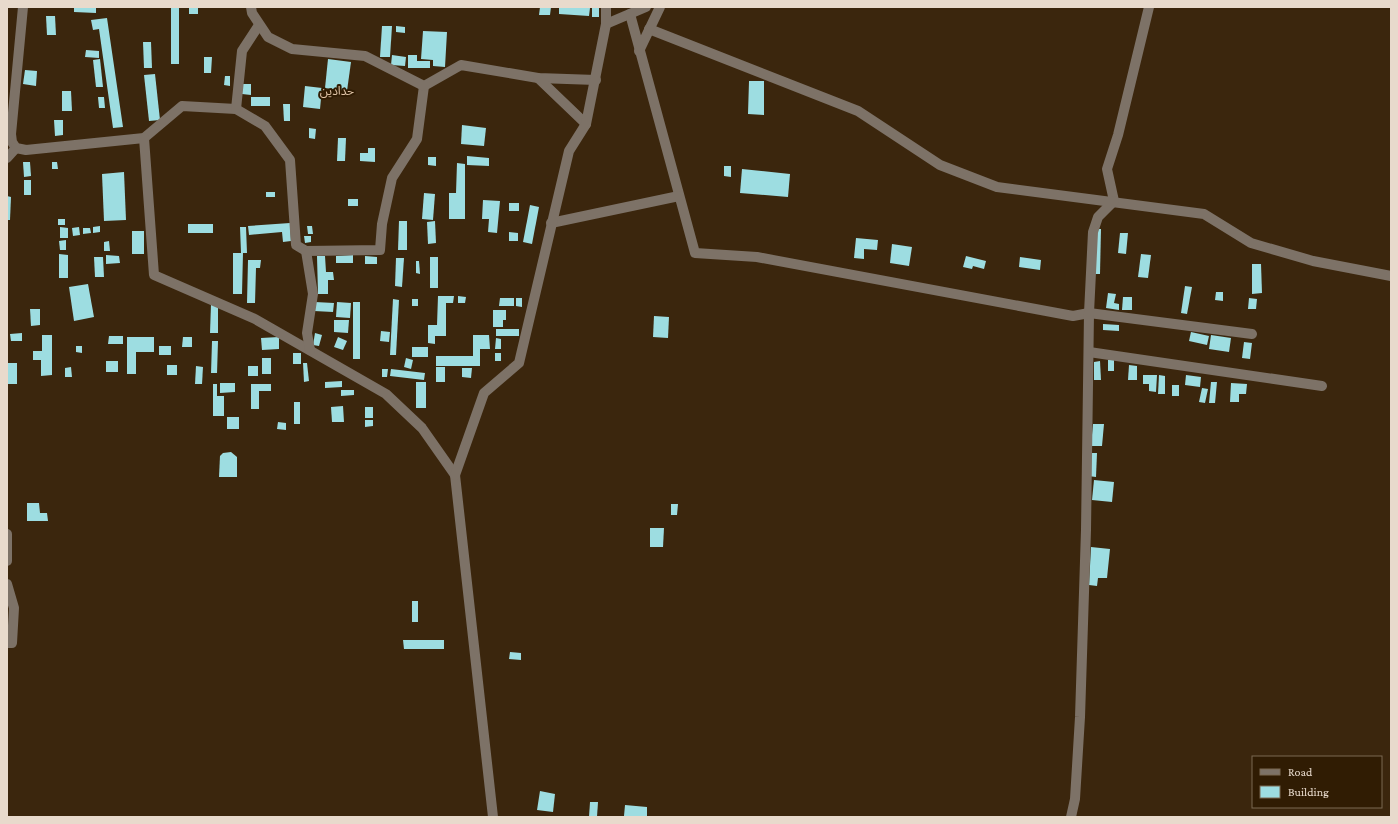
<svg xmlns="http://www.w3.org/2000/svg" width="1398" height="824" viewBox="0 0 1398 824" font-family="'Crimson Pro','Noto Sans Arabic',serif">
  <rect width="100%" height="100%" fill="#3b260d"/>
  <g fill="#9ddde1">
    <polygon points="74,7 96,7 96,13 74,12"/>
    <rect x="189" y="7" width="9" height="7"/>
    <polygon points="540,7 551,7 550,15 539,15"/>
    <polygon points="559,7 590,8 589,16 559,14"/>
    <rect x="592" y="7" width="7" height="10"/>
    <rect x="171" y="8" width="8" height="56"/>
    <polygon points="46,16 55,16 56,35 47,35"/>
    <polygon points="107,18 123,127 113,128 99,29 93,30 91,20"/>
    <polygon points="382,26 392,26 390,57 380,57"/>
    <polygon points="396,26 405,27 405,33 396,32"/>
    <polygon points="423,31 447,32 445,67 433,66 433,60 421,59"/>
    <polygon points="143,42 151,42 152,68 144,68"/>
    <polygon points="86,50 99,51 99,58 85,57"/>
    <polygon points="392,55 406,57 405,66 391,65"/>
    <polygon points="408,55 417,55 417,61 430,61 430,68 408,68"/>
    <polygon points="204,57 212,57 211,73 204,73"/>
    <polygon points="100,59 103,87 96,87 93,60"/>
    <polygon points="328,59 351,62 347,91 325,88"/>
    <polygon points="25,70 37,71 36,86 23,84"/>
    <polygon points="155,74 160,120 149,121 144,75"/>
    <polygon points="225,76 230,76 230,86 224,85"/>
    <polygon points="749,81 764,81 764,115 748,114"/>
    <polygon points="242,84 251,84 251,95 242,94"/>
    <polygon points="305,86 322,88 320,109 303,107"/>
    <polygon points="62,91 71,91 72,111 62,111"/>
    <polygon points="98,97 104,97 105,108 99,108"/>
    <rect x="251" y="97" width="19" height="9"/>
    <polygon points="283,104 290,104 290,121 284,121"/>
    <polygon points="54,120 63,120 63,135 55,136"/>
    <polygon points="462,125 486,128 484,146 461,144"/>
    <polygon points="309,128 316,129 315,139 309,138"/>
    <polygon points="338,138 346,138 345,161 337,161"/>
    <polygon points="368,148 375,148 375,162 360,161 360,153 368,153"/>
    <polygon points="467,156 489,158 489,166 467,165"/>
    <polygon points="428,157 436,157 436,166 428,165"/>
    <polygon points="23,162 30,162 31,176 24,177"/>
    <polygon points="52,162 57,162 58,169 52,169"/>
    <polygon points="457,163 465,164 465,219 449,219 449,193 456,193"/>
    <polygon points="724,166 731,166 731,177 724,176"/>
    <polygon points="742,169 790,174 788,197 740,193"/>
    <polygon points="124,172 126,220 104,221 102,174"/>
    <rect x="24" y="180" width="7" height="15"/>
    <rect x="266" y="192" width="9" height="5"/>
    <polygon points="424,193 435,194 433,220 422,219"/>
    <polygon points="7,196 11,197 10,220 7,220"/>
    <rect x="348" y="199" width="10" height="7"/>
    <polygon points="483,200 500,201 497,233 488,232 489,219 482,219"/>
    <rect x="509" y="203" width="10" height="8"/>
    <polygon points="530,205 539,207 532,244 523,242"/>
    <rect x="58" y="219" width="7" height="6"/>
    <polygon points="399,221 407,221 407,250 398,250"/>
    <polygon points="435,221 436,243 428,244 427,222"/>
    <polygon points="290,223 291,241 283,242 282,232 249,235 248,226"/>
    <rect x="188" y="224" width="25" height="9"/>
    <polygon points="100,226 100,232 93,233 93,227"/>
    <polygon points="307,226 312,226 313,234 308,234"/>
    <polygon points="60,227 68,228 68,238 60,238"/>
    <polygon points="79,227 80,235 73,236 72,228"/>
    <polygon points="240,227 246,227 247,253 243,253 242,294 233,294 233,253 241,253"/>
    <polygon points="83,228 90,228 91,233 83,234"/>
    <polygon points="1095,229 1101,229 1100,274 1094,274"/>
    <rect x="132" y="231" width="12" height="23"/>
    <polygon points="509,232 518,233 518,241 509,241"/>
    <polygon points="1120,233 1128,233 1126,254 1118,253"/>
    <polygon points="304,236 311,236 311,242 305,243"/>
    <polygon points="856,238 878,240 877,250 864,249 864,259 854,258"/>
    <polygon points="66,240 66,250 60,250 59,241"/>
    <polygon points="109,241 110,251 104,251 104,242"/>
    <polygon points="892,244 912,247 909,266 890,263"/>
    <polygon points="59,254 68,255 68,278 59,278"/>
    <polygon points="1141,254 1151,255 1148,278 1138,277"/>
    <polygon points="106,255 119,256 120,263 106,264"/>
    <polygon points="353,255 353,263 336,263 336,256"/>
    <polygon points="317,256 325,256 326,272 333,272 334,280 328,280 328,294 318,294"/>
    <polygon points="365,256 377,257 377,264 365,264"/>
    <polygon points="966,256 986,261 984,269 973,266 972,269 963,267"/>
    <polygon points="94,257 103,257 104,277 95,277"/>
    <rect x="430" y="257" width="8" height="31"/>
    <polygon points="1020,257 1041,260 1040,270 1019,267"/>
    <polygon points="396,258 404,258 402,287 395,286"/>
    <polygon points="248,260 261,260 260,268 256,268 255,303 247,303"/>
    <polygon points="416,261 419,261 420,274 416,273"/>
    <polygon points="1252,264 1261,264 1262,293 1252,294"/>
    <polygon points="88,284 94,317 74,321 69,287"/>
    <polygon points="1185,286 1192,287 1187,314 1181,313"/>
    <polygon points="1216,292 1223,292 1223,301 1215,300"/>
    <polygon points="1108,293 1116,294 1114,303 1119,304 1119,310 1106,308"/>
    <polygon points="438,296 454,296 453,303 446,303 446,336 435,336 435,344 428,343 428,325 437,325"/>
    <polygon points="458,296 466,297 465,303 458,303"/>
    <polygon points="1123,297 1132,297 1132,310 1122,310"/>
    <polygon points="500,298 514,298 514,306 499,306"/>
    <polygon points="516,298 522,298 522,307 516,306"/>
    <polygon points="1249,298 1257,299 1256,309 1248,309"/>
    <polygon points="393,299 399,300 396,355 390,355"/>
    <rect x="412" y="299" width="6" height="7"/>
    <polygon points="315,302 334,303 333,312 314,311"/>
    <polygon points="337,302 351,303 350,318 336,317"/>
    <rect x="353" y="302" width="7" height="57"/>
    <polygon points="211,304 218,304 218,333 210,333"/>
    <polygon points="30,309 40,309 40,325 31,326"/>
    <polygon points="493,310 506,310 506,320 503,320 503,327 493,327"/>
    <polygon points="654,316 669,317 668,338 653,337"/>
    <polygon points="334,320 349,320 348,333 334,332"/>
    <polygon points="1103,324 1119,325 1119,331 1103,330"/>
    <rect x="496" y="329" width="23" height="7"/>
    <polygon points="381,331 390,332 389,342 380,341"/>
    <polygon points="1191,332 1209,336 1207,345 1189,341"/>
    <polygon points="22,333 22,341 11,341 10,334"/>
    <polygon points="315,333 322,335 319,346 313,345"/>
    <polygon points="42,335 52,335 52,375 41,376 41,360 33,360 33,351 42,351"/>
    <polygon points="473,335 489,335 490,349 480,349 480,366 436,366 436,356 473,356"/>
    <polygon points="1211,335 1231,338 1229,352 1209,349"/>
    <polygon points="109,336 123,336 123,344 108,344"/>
    <polygon points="127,337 154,337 154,352 136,352 136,374 127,374"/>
    <polygon points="183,337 192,337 192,347 182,347"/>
    <polygon points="279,337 279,349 262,350 261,338"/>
    <polygon points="338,337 347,341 343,350 334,347"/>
    <polygon points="496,338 501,339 501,349 495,349"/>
    <polygon points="212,341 218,341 217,373 211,373"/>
    <polygon points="1244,342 1252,343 1250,359 1242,358"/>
    <polygon points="76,346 82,346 82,353 76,352"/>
    <rect x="159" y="346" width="12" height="9"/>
    <rect x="412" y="347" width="16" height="10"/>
    <rect x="293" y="353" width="8" height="11"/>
    <rect x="495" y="353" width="6" height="8"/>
    <rect x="262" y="358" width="9" height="16"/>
    <polygon points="406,358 413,360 411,369 404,367"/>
    <rect x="1108" y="360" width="6" height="11"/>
    <rect x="106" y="361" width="12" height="11"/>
    <polygon points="1100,361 1101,380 1094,380 1094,362"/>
    <rect x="7" y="363" width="10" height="21"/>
    <polygon points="303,363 307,363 309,381 304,382"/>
    <rect x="167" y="365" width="10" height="10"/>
    <polygon points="1129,365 1137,366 1137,380 1128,380"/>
    <polygon points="196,366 203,367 202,384 195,384"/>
    <rect x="248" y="366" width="10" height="10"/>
    <polygon points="71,367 72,377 65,377 65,368"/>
    <rect x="436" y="367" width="9" height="15"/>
    <polygon points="462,368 472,368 471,378 462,377"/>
    <polygon points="382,369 388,369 387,377 382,377"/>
    <polygon points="391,369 425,373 424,380 390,376"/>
    <polygon points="1143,375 1157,375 1156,392 1149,391 1149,384 1143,384"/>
    <polygon points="1159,375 1165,376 1165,394 1158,394"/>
    <polygon points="1186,375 1201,377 1200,387 1185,385"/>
    <polygon points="342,381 342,387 325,388 325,382"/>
    <rect x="416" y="382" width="10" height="26"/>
    <polygon points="1211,382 1217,382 1215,403 1209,403"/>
    <polygon points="220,383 235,383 235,392 220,393"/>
    <polygon points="1231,383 1247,384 1246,394 1239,394 1239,402 1230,402"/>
    <polygon points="213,384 217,384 217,396 224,396 224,416 213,416"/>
    <polygon points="251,384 271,384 271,391 259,391 259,409 251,409"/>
    <rect x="1172" y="385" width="7" height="11"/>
    <polygon points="1202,388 1208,389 1205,403 1199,402"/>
    <polygon points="341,390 354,390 354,395 341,396"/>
    <rect x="294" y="402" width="6" height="22"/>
    <polygon points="343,406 344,422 332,422 331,407"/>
    <rect x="365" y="407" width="8" height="11"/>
    <rect x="227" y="417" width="12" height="12"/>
    <polygon points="365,420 373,420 373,426 365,427"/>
    <polygon points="278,422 286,423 286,430 277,429"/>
    <polygon points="1093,424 1104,424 1102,446 1091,446"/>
    <polygon points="231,452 237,457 237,477 219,477 220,456 223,453"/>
    <polygon points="1089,453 1097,453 1096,477 1088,476"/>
    <polygon points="1094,480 1114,482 1112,502 1092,500"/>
    <polygon points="27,503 39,503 40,513 47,513 48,521 27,521"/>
    <polygon points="671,504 678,504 677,515 671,515"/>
    <polygon points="650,528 664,528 663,547 650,547"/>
    <polygon points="1091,547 1110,549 1107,578 1098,578 1097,586 1089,585"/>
    <rect x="412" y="601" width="6" height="21"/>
    <polygon points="403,640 444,640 444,649 404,649"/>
    <polygon points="510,652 521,653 521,660 509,659"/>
    <polygon points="540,791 555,794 553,812 537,810"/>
    <polygon points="590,802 598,802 597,817 589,817"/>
    <polygon points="625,805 647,807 647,817 624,816"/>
  </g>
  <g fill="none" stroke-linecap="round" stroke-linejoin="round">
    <g stroke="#7d7267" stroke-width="10">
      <polyline points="23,7 11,134 12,142 16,148 26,150 144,138 182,106 236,109 265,126 290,160 296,245 306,251 380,250 382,224 392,178 417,139 424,86"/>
      <polyline points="251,7 252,13 268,37 292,49 365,56 424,86 461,65 538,78 596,80"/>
      <polyline points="630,14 695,253 757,257 1073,316 1089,313 1252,334"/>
      <polyline points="606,24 646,7"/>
      <polyline points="649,29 858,111 940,165 997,187 1204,214 1251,243 1313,261 1391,276"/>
      <polyline points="639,51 660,7"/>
      <polyline points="538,78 586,124"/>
      <polyline points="236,109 242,51 259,25"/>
      <polyline points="144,138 154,275 255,319 386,394 422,428 455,475 493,817"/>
      <polyline points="7,158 16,148"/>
      <polyline points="1114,201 1107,169 1118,135 1149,7"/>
      <polyline points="551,223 679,196"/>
      <polyline points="306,251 313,294 307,333 310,350"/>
      <polyline points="1089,352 1322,386"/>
      <polyline points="455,475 484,393 519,363 569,151 586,124 606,24 606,7"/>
      <polyline points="7,534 7,561"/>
      <polyline points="7,584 14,608 12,643 7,643"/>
      <polyline points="1071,817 1075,799 1080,717 1086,530 1089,313 1093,232 1098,217 1114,201"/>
    </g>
  </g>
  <g text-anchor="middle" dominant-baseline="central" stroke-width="4" stroke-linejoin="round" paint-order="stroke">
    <g font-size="12" fill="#e0c4a7" stroke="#301c03">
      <text x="337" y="91">حدادين</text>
    </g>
  </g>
  <rect width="1398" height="824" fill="none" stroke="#e8dacc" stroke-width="16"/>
  <rect x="1252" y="756" width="130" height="52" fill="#301c03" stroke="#7a6853"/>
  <rect x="1260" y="769" width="20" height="6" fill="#7d7267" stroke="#7a6853"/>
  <text x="1288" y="776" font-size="12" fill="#e8dacc">Road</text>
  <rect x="1260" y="786" width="20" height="12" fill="#9ddde1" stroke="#7a6853"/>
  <text x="1288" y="796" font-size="12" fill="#e8dacc">Building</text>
</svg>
